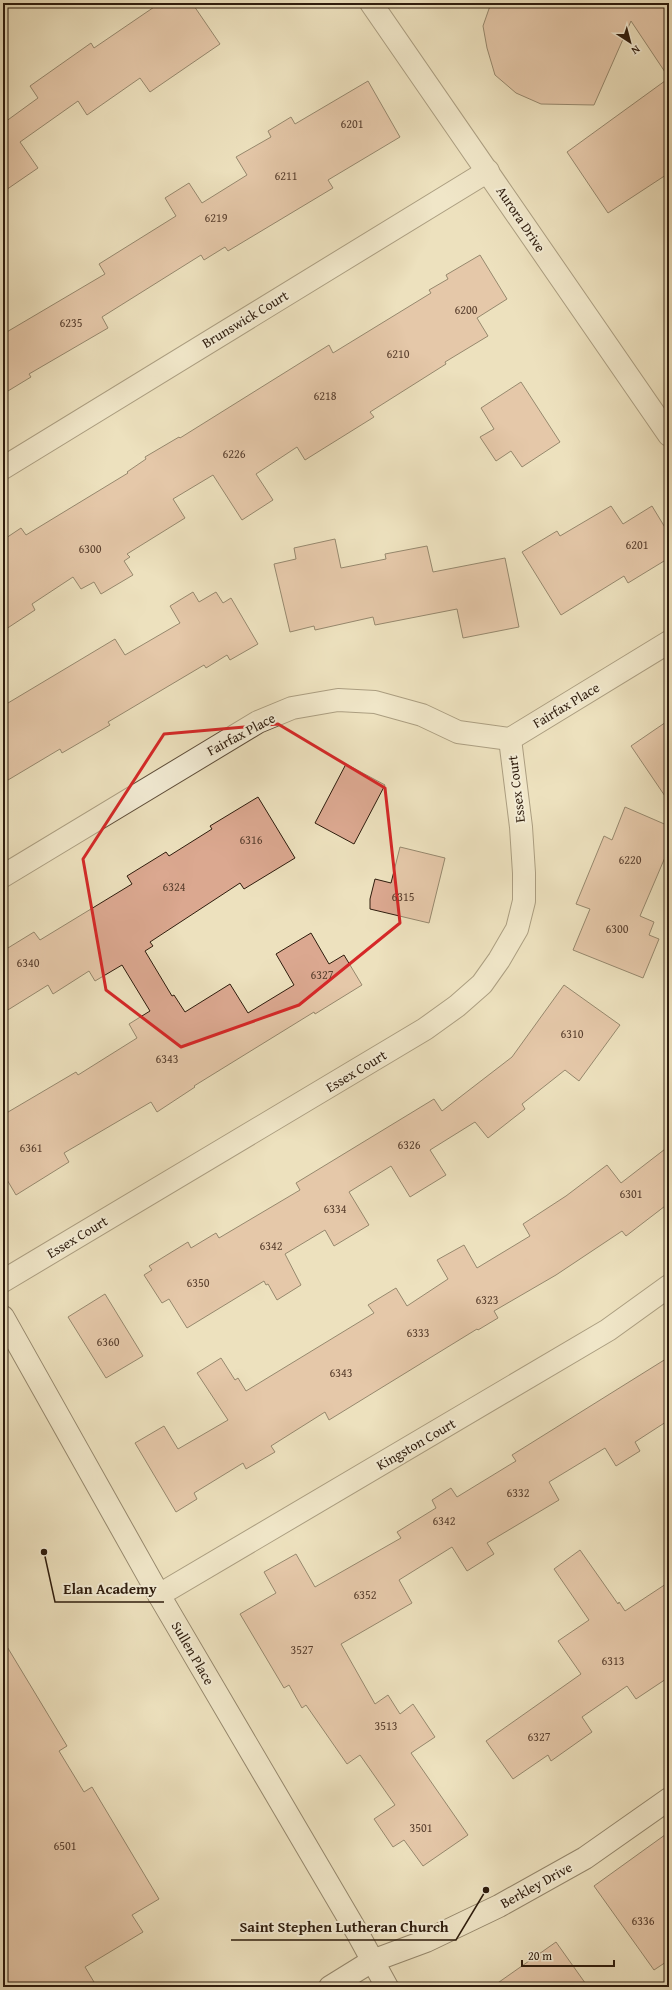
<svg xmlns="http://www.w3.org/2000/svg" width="672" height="1990" viewBox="0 0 672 1990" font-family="'Gentium Book Plus',serif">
  <rect width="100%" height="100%" fill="#ede1be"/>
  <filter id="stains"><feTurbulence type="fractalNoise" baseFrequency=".005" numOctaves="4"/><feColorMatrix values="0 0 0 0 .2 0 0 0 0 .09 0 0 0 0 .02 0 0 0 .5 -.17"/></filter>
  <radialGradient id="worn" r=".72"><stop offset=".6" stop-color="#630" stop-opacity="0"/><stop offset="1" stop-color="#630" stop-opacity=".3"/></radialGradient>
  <g fill="#dba890" stroke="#2e1c0d">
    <polygon points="160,3 192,3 220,44 150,92 140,78 87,115 78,101 20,142 38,168 3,192 3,119 5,122 38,98 30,86 91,43 94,48"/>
    <polygon points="491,3 669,3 669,78 631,21 594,105 541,104 516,93 495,75 487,48 483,26"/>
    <polygon points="669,78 669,173 608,213 567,152"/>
    <polygon points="368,81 400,137 328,180 333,188 228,251 225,247 204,260 201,255 102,317 108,328 29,374 31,377 3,394 3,331 5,333 105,274 99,264 176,216 165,198 189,183 202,203 247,175 236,157 271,137 268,131 291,117 295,124"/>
    <polygon points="480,255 507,299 477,318 488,336 445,362 446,364 370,412 374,417 305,460 297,447 256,474 273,500 242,520 213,475 173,499 185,518 127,554 130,557 124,561 133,575 101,594 94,582 81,589 73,577 32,604 35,610 3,631 3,540 21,528 26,535 128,473 127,472 146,459 145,457 179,437 180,438 329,345 333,353 431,293 429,290 448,279 446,275"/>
    <polygon points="521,382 560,442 522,467 511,451 496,461 480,437 494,429 481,408"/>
    <polygon points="611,506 623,524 652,506 669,534 669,558 628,583 624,576 561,615 522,552 557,531 560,536"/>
    <polygon points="335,539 341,568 386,559 385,554 427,546 433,572 505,558 519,627 463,638 457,609 375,625 373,617 315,630 314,626 290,632 274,564 296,559 294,548"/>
    <polygon points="193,592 199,602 216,592 223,603 231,598 258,644 230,660 227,655 206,668 204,665 108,722 110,725 62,753 60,749 3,783 3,706 115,639 125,655 180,623 170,606"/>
    <polygon points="669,720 669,802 631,746"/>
    <polygon points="346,764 385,785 354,844 315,823"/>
    <polygon points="258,797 295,858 244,889 240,883 150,942 153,946 145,951 172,996 174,995 185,1012 230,984 248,1013 294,985 276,954 311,933 329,964 344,955 362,985 315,1014 314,1012 194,1086 195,1087 157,1112 151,1102 64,1153 69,1162 16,1195 3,1173 3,1115 76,1072 78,1075 137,1038 129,1024 150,1011 122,965 95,981 89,971 53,994 48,985 3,1013 3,951 34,932 40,940 132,884 127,876 166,852 169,856 212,829 210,826"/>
    <polygon points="625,807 669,826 669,848 640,916 654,922 649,935 659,939 643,978 573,950 590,909 576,904 604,836 612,840"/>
    <polygon points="400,847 445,858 429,923 370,909 370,899 375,879 391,883"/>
    <polygon points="564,985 620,1025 579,1081 565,1070 522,1104 525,1109 488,1138 475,1122 430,1150 446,1175 410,1197 391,1166 349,1192 369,1225 334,1246 325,1230 285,1254 301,1285 277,1300 268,1284 266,1285 264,1281 187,1328 169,1299 162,1303 144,1275 152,1270 149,1266 188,1242 191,1248 216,1233 219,1238 300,1190 296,1183 434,1099 442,1111 512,1057"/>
    <polygon points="669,1146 669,1203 626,1236 622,1231 556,1275 494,1311 498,1318 478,1330 477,1329 329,1420 325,1412 271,1446 275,1452 246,1469 243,1463 194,1493 197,1499 176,1512 135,1443 164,1426 178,1449 228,1420 197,1373 221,1358 235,1380 238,1378 246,1391 374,1313 368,1305 396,1288 407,1306 448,1279 437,1260 464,1245 477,1268 530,1236 523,1224 566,1196 607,1165 621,1183"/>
    <polygon points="105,1294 143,1356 106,1378 68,1317"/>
    <polygon points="669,1357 669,1420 635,1442 640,1451 616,1466 605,1448 549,1482 559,1500 487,1543 494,1554 467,1571 452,1547 399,1580 412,1603 341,1644 375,1704 388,1695 400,1714 413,1704 435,1737 411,1753 468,1835 423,1866 404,1840 393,1847 374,1819 395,1805 360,1755 347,1764 306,1705 302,1708 289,1685 284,1688 240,1614 276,1593 264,1572 296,1554 315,1587 401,1538 397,1532 436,1508 432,1500 451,1488 457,1497 516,1461 512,1455"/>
    <polygon points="580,1550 618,1604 619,1602 625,1611 669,1582 669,1677 636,1699 627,1686 582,1717 592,1732 551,1761 548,1755 513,1779 486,1741 581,1674 558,1641 589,1620 554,1569"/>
    <polygon points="3,1640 67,1746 59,1751 84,1792 92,1787 159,1899 132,1915 143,1932 85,1967 97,1987 3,1987"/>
    <polygon points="669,1832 669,1960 654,1970 594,1886"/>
    <polygon points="556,1942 588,1987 492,1987"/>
  </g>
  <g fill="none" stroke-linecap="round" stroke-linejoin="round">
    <defs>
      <g id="street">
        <polyline points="371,3 669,435"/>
        <polyline points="3,468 488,171"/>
        <polyline points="3,876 258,722 292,708 338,700 375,702 422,715 458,732 510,739 669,642"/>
        <polyline points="3,1281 425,1029 457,1006 482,984 499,960 517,929 524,901 524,873 521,827 510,739"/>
        <polyline points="159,1595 608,1330 669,1286"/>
      </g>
      <g id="secondary">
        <polyline points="3,1317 159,1595 358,1934 387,1987"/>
        <polyline points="330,1987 372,1961 426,1941 499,1906 585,1858 669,1799"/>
      </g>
    </defs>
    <use href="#street" stroke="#5e4d39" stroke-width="24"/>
    <use href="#secondary" stroke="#2e1c0d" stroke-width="24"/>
    <use href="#street" stroke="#f3ecd5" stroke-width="22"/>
    <use href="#secondary" stroke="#f3ecd5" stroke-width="22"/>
  </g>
  <path d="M0 0H672V1990H0ZM278,724l107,64 15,135 -101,82 -118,42 -75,-57 -23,-131 81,-125z" fill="#ede1be" fill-opacity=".55" fill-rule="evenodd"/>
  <path fill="none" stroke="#d62828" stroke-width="3" stroke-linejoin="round" d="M278,724l107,64 15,135 -101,82 -118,42 -75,-57 -23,-131 81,-125z"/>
  <g text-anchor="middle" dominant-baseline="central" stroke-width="4" stroke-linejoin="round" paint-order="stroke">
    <g font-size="12" fill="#593f2e">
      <text x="352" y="123">6201</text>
      <text x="286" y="175">6211</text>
      <text x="216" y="217">6219</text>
      <text x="466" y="309">6200</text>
      <text x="71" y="322">6235</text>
      <text x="398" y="353">6210</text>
      <text x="325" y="395">6218</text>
      <text x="234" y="453">6226</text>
      <text x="637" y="544">6201</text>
      <text x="90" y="548">6300</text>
      <text x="251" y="839">6316</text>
      <text x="630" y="859">6220</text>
      <text x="174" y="886">6324</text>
      <text x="403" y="896">6315</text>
      <text x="617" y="928">6300</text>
      <text x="28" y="962">6340</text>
      <text x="322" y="974">6327</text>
      <text x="572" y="1033">6310</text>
      <text x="167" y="1058">6343</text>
      <text x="409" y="1144">6326</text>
      <text x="31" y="1147">6361</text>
      <text x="631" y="1193">6301</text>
      <text x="335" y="1208">6334</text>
      <text x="271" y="1245">6342</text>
      <text x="198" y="1282">6350</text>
      <text x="487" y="1299">6323</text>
      <text x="418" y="1332">6333</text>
      <text x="108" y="1341">6360</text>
      <text x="341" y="1372">6343</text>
      <text x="518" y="1492">6332</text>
      <text x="444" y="1520">6342</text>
      <text x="365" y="1594">6352</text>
      <text x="302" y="1649">3527</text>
      <text x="613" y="1660">6313</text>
      <text x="386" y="1725">3513</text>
      <text x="539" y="1736">6327</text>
      <text x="421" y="1827">3501</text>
      <text x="65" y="1845">6501</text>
      <text x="643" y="1920">6336</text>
    </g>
    <g font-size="14" fill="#2e1c0d" stroke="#f3ecd5">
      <text transform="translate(521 219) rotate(56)">Aurora Drive</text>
      <text transform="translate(245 319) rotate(-31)">Brunswick Court</text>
      <text transform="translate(566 705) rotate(-31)">Fairfax Place</text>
      <text transform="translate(241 734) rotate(-28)">Fairfax Place</text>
      <text transform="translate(516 789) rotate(-97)">Essex Court</text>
      <text transform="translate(356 1071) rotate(-31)">Essex Court</text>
      <text transform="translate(77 1237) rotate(-31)">Essex Court</text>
      <text transform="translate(416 1444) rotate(-30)">Kingston Court</text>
      <text transform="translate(193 1653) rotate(60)">Sullen Place</text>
      <text transform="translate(536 1885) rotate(-29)">Berkley Drive</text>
    </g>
  </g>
  <path fill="none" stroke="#2e1c0d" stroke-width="1.5" d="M44 1552L55 1602H164M486 1890L456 1940H231"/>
  <g fill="#2e1c0d" stroke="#f3ecd5" stroke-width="1.5">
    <circle cx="44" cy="1552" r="4"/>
    <circle cx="486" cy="1890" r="4"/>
  </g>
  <g font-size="15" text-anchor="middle" font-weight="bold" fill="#2e1c0d" stroke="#f3ecd5" stroke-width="4" stroke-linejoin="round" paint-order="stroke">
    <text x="110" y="1594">Elan Academy</text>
    <text x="344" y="1932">Saint Stephen Lutheran Church</text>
  </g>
  <rect width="672" height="1990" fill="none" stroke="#ede1be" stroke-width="16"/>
  <rect x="4" y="4" width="664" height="1982" fill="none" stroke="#2e1c0d" stroke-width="2"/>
  <rect x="8" y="8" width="656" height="1974" fill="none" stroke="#2e1c0d"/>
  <g transform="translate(630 42) rotate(144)" stroke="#f3ecd5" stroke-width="3" paint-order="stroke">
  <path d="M0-3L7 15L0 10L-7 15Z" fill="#2e1c0d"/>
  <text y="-6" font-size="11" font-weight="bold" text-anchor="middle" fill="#2e1c0d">N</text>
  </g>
  <path d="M522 1960v6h92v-6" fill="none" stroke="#2e1c0d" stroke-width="2"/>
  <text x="528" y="1960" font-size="12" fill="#2e1c0d" stroke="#f3ecd5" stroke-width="3" paint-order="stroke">20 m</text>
  <rect width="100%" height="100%" filter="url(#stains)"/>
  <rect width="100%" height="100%" fill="url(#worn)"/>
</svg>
